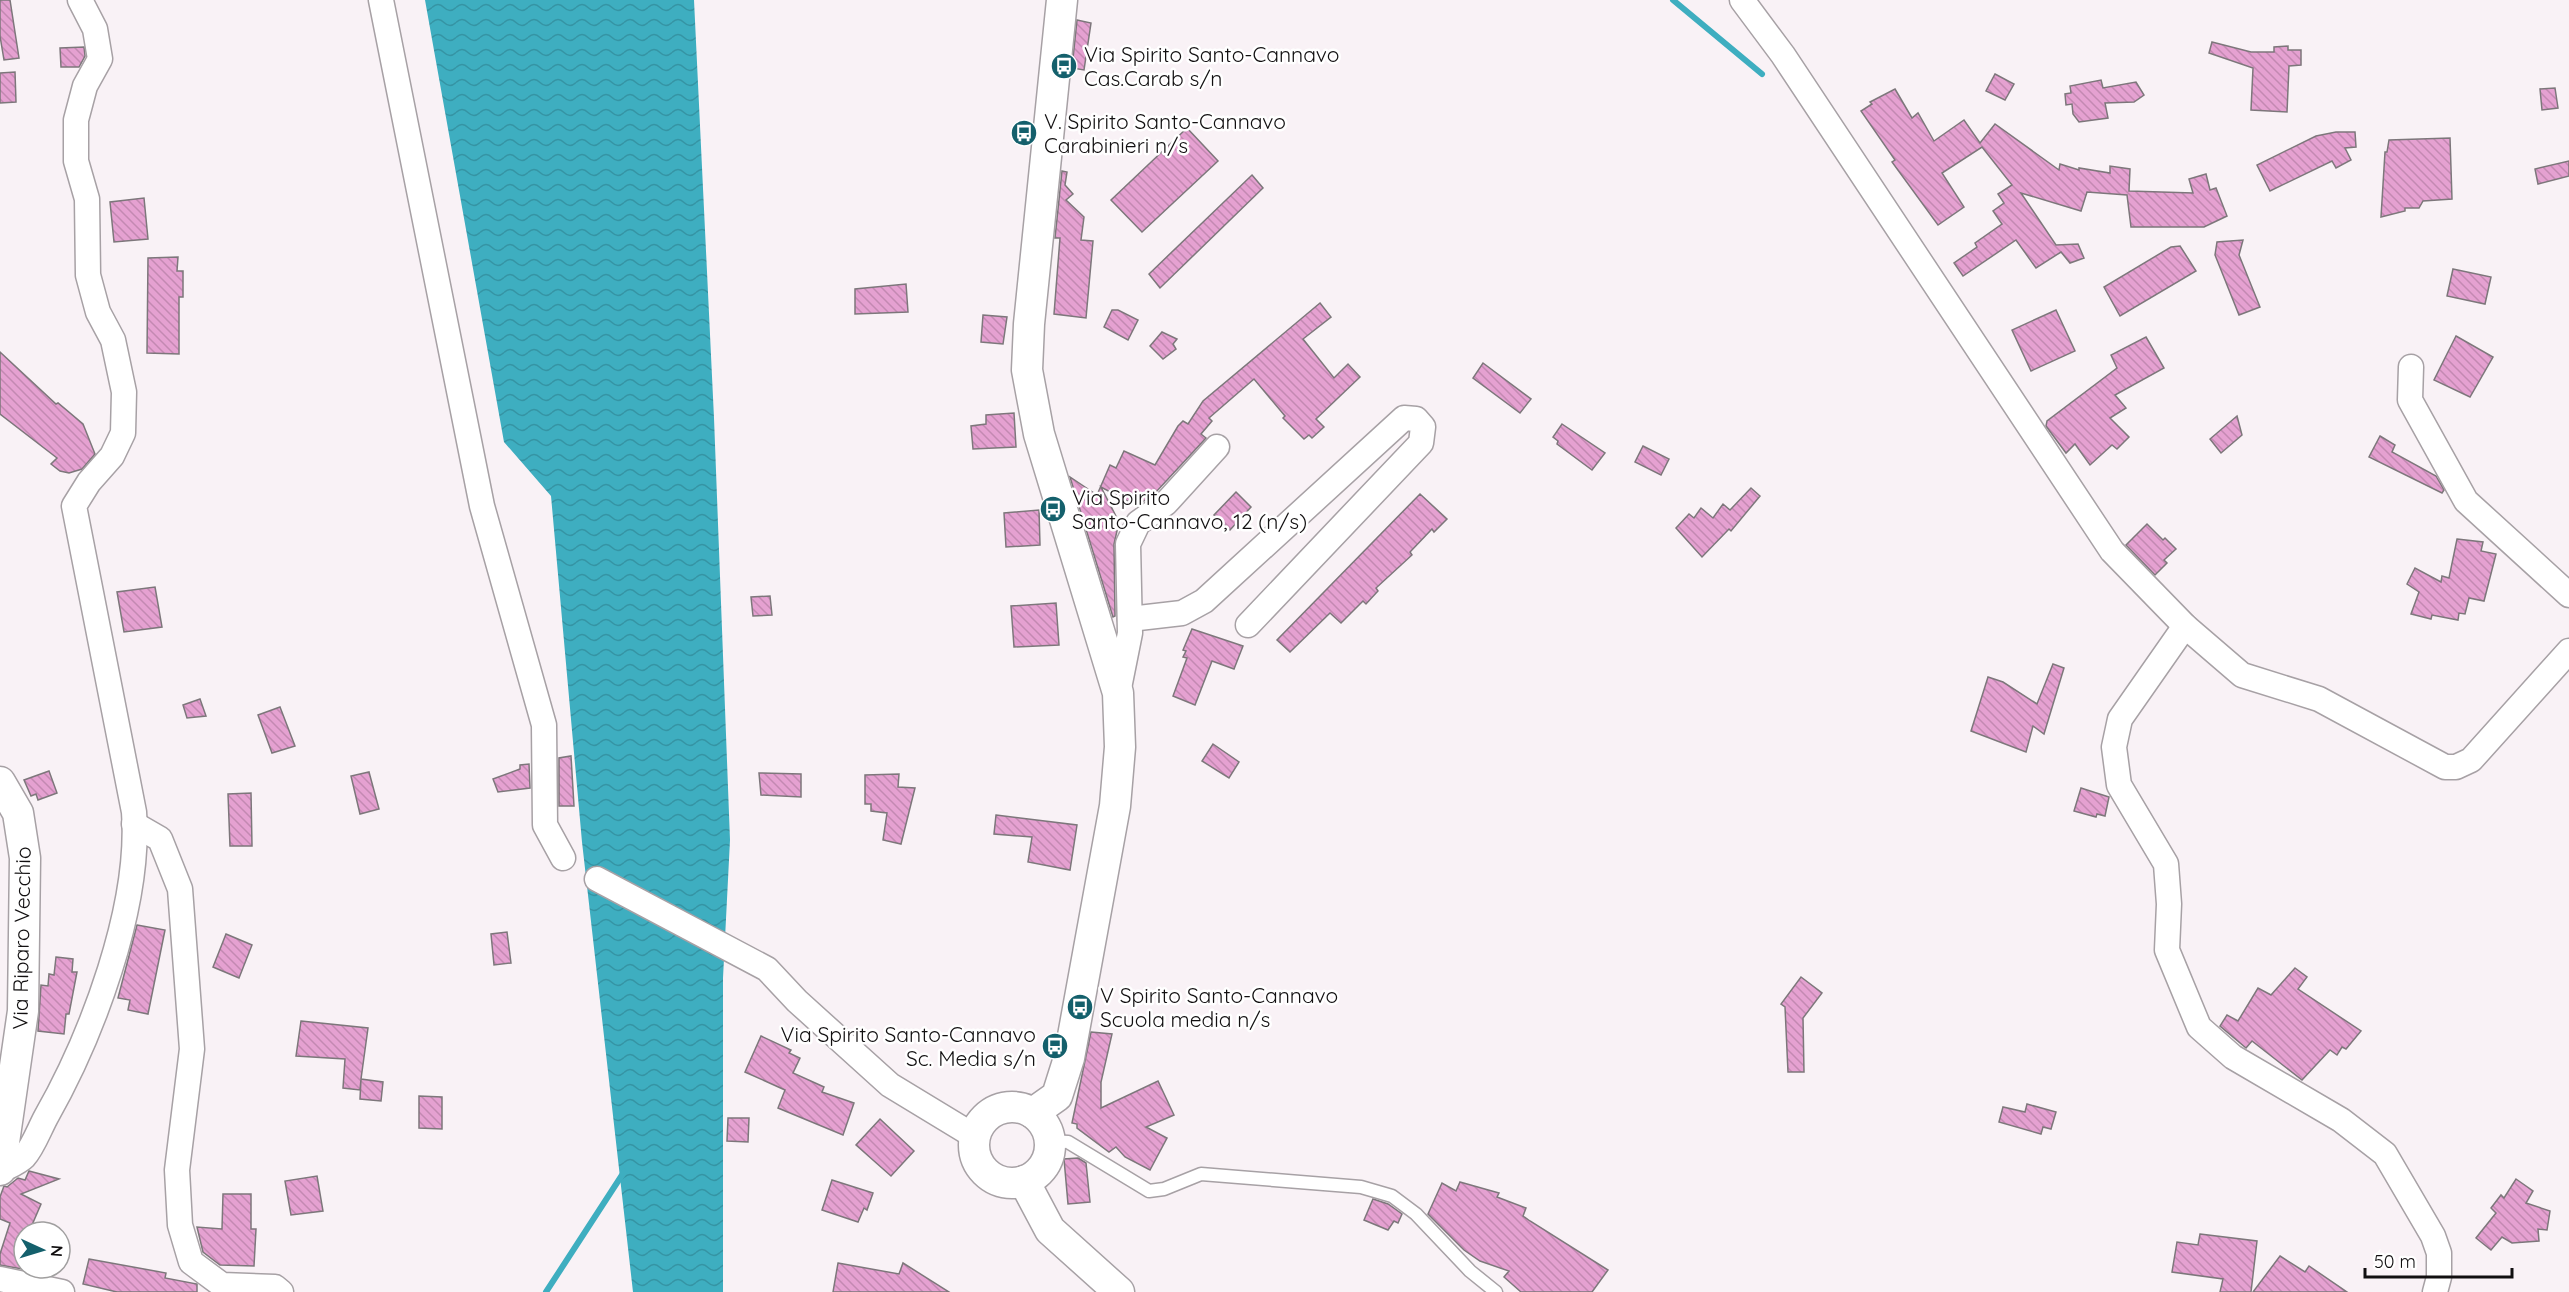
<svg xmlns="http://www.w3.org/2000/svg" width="2569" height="1292" viewBox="0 0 2569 1292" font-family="Quicksand,sans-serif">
  <defs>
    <pattern id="water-waves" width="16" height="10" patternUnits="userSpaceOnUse" patternTransform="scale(1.5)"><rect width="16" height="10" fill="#3eaec0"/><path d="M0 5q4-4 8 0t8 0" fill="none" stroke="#3594a4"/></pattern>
    <pattern id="building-back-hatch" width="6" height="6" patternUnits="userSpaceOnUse" patternTransform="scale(1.5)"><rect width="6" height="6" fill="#e5a1d1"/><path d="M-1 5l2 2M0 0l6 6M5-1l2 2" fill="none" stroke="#c389b2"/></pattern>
  </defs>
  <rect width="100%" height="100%" fill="#f9f2f6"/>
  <polygon fill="url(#water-waves)" points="425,0 694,0 714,418 730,840 723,978 723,1292 633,1292 582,842 551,496 504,442"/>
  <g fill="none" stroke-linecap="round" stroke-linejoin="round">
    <g stroke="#3eaec0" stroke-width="6">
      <polyline points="1673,0 1762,74"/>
      <polyline points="546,1292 624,1172"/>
    </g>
  </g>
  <g fill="url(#building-back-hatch)" stroke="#7d777b" stroke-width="1.5">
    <polygon points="0,0 10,0 19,58 4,60 0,36"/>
    <polygon points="1077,20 1091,23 1084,70 1072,68"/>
    <polygon points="2212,42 2251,52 2274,52 2274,47 2288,46 2288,50 2301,50 2301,65 2289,66 2287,112 2251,110 2253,68 2209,53"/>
    <polygon points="84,47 85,56 79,67 61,67 60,48"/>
    <polygon points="15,72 16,102 0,103 0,73"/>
    <polygon points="1995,74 2014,84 2005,100 1986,91"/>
    <polygon points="2101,80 2103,88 2136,82 2144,95 2134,102 2105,103 2108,118 2079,122 2073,114 2072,104 2066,105 2065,94 2071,93 2070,86"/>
    <polygon points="2555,88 2558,108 2542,110 2540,89"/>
    <polygon points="1895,89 1912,118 1918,113 1934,141 1964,120 1980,143 1995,124 2059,170 2060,164 2079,170 2079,168 2110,173 2110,166 2130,169 2129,191 2193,193 2189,179 2206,174 2210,190 2216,188 2227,216 2204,227 2131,227 2127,195 2087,192 2081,211 2021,193 2056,245 2078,244 2084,258 2070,263 2061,252 2036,268 2016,240 1963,276 1954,263 1977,247 1975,243 2002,224 1993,211 2004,203 1998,194 2012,185 1982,147 1942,173 1964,207 1938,225 1892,162 1895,160 1861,111 1872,104 1870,102"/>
    <polygon points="1187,128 1218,161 1142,232 1111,200"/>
    <polygon points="2336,132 2355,132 2356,147 2345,148 2351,160 2336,168 2332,161 2270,191 2257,165 2316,136"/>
    <polygon points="2450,138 2452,199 2423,201 2419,208 2405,208 2405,211 2381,217 2385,152 2387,152 2389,140"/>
    <polygon points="2569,161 2569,176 2538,184 2535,169"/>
    <polygon points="1062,171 1067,172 1065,185 1073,194 1066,200 1084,217 1081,240 1093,241 1086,318 1054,314 1060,238 1055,238"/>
    <polygon points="1252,175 1263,188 1160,288 1149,274"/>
    <polygon points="144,198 148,239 114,242 110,202"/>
    <polygon points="2243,240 2239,255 2260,307 2239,315 2215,255 2217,242"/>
    <polygon points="2180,246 2196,271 2120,316 2104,287 2171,247"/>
    <polygon points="178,257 177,271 183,271 183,297 179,297 179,354 147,353 148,258"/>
    <polygon points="2453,269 2491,277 2485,304 2447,296"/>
    <polygon points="906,284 908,312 855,314 855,289"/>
    <polygon points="1320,303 1331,317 1303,339 1334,378 1348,364 1360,377 1316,419 1324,427 1312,438 1309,435 1304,439 1283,418 1285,416 1254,379 1209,418 1212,421 1201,434 1206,438 1156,492 1137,506 1101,487 1119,522 1114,544 1115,616 1113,617 1070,477 1097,495 1110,465 1116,468 1124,451 1155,465 1178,426 1183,421 1188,424 1203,401"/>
    <polygon points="1112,310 1118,310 1138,320 1128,340 1104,327"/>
    <polygon points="2056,310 2075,351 2031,371 2012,330"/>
    <polygon points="983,315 1007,317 1003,344 981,342"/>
    <polygon points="1162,332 1177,339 1173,344 1176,349 1163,359 1150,346"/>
    <polygon points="2456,336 2493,357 2470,397 2434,380"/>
    <polygon points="2146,337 2164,368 2115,395 2126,408 2110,418 2129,437 2117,449 2112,445 2090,465 2075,444 2066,453 2046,426 2047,421 2117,368 2111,355"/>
    <polygon points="0,352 56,404 58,403 83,424 95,454 82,469 69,473 60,471 51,464 57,458 0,414"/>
    <polygon points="1483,363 1531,399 1520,413 1473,378"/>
    <polygon points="1014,413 1016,447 973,449 971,426 986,424 986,415"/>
    <polygon points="2237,416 2242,435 2221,453 2210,439"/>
    <polygon points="1562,424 1605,453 1592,470 1557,444 1558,441 1553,437"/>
    <polygon points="2380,436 2395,445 2392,452 2436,476 2444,490 2442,493 2369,457"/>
    <polygon points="1643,446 1669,459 1661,475 1635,462"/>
    <polygon points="1751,488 1760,496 1731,531 1729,529 1702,557 1676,528 1689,514 1694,518 1701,508 1713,518 1723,504 1730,510"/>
    <polygon points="1236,492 1251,507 1230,530 1214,515"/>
    <polygon points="1420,494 1447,519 1434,532 1432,529 1410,552 1412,555 1376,588 1378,591 1366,604 1363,601 1341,623 1330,613 1290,652 1277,640"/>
    <polygon points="1039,510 1040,545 1006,547 1004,513"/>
    <polygon points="2147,524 2163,540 2165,538 2176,549 2164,560 2167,563 2155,575 2126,545"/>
    <polygon points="2457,539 2483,542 2481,551 2496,554 2484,601 2469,598 2465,614 2459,613 2458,620 2432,615 2431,619 2411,614 2419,592 2407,584 2415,568 2441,582 2442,576 2449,578"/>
    <polygon points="155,587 162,627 124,632 117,592"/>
    <polygon points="770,596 772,615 753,616 751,597"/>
    <polygon points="1056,603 1059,645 1014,647 1011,606"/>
    <polygon points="1192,629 1243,646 1234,669 1212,661 1195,705 1173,696 1187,658 1183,657 1186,651 1183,650"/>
    <polygon points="2053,664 2064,668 2044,734 2033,726 2026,752 1971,731 1988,677 2003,682 2037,704"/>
    <polygon points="200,699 206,716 187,718 183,705"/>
    <polygon points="280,707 295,746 272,753 258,715"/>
    <polygon points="1213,744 1239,762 1229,778 1202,761"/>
    <polygon points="571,756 574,806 559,806 559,758"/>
    <polygon points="529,764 530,788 498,792 493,779 520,769 520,765"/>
    <polygon points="49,771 57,793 38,800 36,794 31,796 24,780"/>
    <polygon points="369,772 379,809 360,814 351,776"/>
    <polygon points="759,773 801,774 801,797 761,795"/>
    <polygon points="899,774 898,787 915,788 901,844 883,840 887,813 871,811 871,804 865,804 865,775"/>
    <polygon points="2081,788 2109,797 2105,816 2097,814 2096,817 2074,811"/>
    <polygon points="251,793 252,846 230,846 228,794"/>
    <polygon points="996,815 1077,825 1070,870 1028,862 1032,837 994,834"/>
    <polygon points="137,925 165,930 148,1014 128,1010 130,1000 118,998"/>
    <polygon points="507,932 511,963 494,965 491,934"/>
    <polygon points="226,934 252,945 239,978 213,967"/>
    <polygon points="56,957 73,959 72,972 77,972 69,1014 66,1014 64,1034 38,1031 41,985 48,986 49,974 54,975"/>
    <polygon points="2295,968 2307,977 2298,989 2361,1031 2346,1049 2342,1047 2337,1055 2330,1050 2302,1080 2252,1041 2246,1048 2220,1026 2227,1015 2238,1021 2258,988 2271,995"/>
    <polygon points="1801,977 1822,993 1803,1018 1804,1072 1788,1072 1785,1007 1781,1004"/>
    <polygon points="301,1021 368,1028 361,1079 383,1082 381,1101 360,1099 361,1079 360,1090 343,1088 345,1059 296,1056"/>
    <polygon points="1091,1032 1112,1034 1101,1082 1101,1108 1158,1081 1174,1115 1146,1127 1167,1138 1150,1170 1125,1157 1116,1147 1109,1152 1077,1128 1077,1124 1072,1123"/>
    <polygon points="761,1036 791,1050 789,1053 800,1058 793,1073 824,1087 822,1092 854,1103 843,1135 778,1108 785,1090 745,1072"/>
    <polygon points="419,1096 442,1097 442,1129 419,1128"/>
    <polygon points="2027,1104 2056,1112 2051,1129 2043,1127 2041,1134 1999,1122 2003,1107 2025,1112"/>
    <polygon points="728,1118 749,1118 748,1142 727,1141"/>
    <polygon points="880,1119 914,1151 891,1176 856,1145"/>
    <polygon points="1078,1158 1086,1163 1090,1202 1068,1204 1064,1159"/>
    <polygon points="29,1171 59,1179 21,1194 41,1204 29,1232 24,1232 24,1268 34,1268 33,1271 0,1265 0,1254 10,1223 0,1219 0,1197 4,1186 7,1187 18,1178 25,1180"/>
    <polygon points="317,1176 323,1211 291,1215 285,1181"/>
    <polygon points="2516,1179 2533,1191 2526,1203 2550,1211 2547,1230 2538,1229 2539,1241 2512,1243 2502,1237 2491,1250 2476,1238 2496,1213 2491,1208 2501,1195 2504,1198"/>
    <polygon points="832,1180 873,1193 867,1210 864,1208 858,1222 822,1210"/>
    <polygon points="1460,1182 1499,1193 1497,1197 1526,1208 1523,1216 1530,1221 1608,1270 1592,1292 1521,1292 1504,1277 1509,1271 1480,1261 1464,1250 1428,1214 1442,1183 1456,1191"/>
    <polygon points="223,1194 251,1194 251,1229 256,1229 254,1266 220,1265 203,1252 197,1227 222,1229"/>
    <polygon points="1373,1199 1388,1204 1402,1214 1398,1223 1394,1221 1388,1230 1364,1220"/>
    <polygon points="2200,1234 2257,1241 2251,1292 2220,1292 2223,1279 2172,1272 2177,1242 2198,1245"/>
    <polygon points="2280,1256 2305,1272 2309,1266 2347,1292 2253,1292"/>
    <polygon points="89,1259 166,1273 165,1278 197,1284 197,1292 117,1292 83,1284"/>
    <polygon points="838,1263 899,1274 903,1263 949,1292 833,1292"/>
  </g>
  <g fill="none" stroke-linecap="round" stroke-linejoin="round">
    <defs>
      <polyline id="service" points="1050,1141 1068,1142 1149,1191 1164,1189 1201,1174 1361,1187 1392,1196 1416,1214 1470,1271 1496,1292"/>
      <g id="minor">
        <polyline points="381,0 482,506 544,725 545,825 563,858"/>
        <polyline points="1742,0 1783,55 2112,551 2185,626 2242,675 2319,699 2445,767 2456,767 2471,760 2569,651"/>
        <polyline points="2411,367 2410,400 2466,501 2569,595"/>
        <polyline points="1130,619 1182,613 1204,601 1404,418 1416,419 1423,427 1421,443 1248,625"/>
        <polyline points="2185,626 2120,719 2114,747 2119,785 2166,864 2169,904 2167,950 2199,1027 2233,1057 2341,1120 2385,1154 2433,1236 2439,1253 2439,1277 2435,1292"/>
        <polyline points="1118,693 1130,633 1128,544 1138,523 1166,503 1217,447"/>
        <polyline points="134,824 160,839 180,889 192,1049 177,1170 180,1225 191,1262 222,1285 275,1287 281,1292"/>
        <polyline points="597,879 767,969 797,1001 890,1085 974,1136"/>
        <path d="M0,1171c7,-4 18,-8 24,-14 9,-10 15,-27 22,-40 46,-81 95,-210 88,-305l-60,-306 15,-24 23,-26 11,-23 1,-41 -11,-52 -15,-28 -10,-37 -1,-76 -11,-38v-41l9,-34 15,-27 -5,-30 -15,-29"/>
        <polyline points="0,1279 62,1292"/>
      </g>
      <g id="tertiary">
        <polyline points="0,782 18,813 25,858 23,1011 0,1170"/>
        <circle cx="1012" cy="1145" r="38"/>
        <polyline points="1033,1113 1057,1096 1069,1058 1115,806 1120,747 1118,693 1039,434 1027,370 1029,324 1062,0"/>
        <polyline points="1024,1181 1050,1230 1119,1292"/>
      </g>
    </defs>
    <use href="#service" stroke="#a7a1a5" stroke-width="15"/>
    <use href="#minor" stroke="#a7a1a5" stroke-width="27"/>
    <use href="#tertiary" stroke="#a7a1a5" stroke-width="33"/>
    <use href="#service" stroke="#fff" stroke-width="12"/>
    <use href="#minor" stroke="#fff" stroke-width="24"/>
    <use href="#tertiary" stroke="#fff" stroke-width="30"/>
  </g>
  <defs>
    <symbol id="bus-disc" viewBox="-11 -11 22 22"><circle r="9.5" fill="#14606c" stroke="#fff"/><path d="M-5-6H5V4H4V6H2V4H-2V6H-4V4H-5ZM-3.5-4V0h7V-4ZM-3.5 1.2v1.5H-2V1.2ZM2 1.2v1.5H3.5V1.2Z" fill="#fff"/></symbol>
  </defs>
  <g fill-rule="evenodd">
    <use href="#bus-disc" x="1049" y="51" width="30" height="30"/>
    <use href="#bus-disc" x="1009" y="118" width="30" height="30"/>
    <use href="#bus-disc" x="1038" y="494" width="30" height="30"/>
    <use href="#bus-disc" x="1065" y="992" width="30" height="30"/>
    <use href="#bus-disc" x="1040" y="1031" width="30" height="30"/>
  </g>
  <g text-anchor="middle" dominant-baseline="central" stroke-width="5" stroke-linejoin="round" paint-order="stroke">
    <g font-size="21" fill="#110f10" stroke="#fff" text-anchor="start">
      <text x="1084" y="54">Via Spirito Santo-Cannavo<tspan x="1084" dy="24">Cas.Carab s/n</tspan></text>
      <text x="1044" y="121">V. Spirito Santo-Cannavo<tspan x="1044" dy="24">Carabinieri n/s</tspan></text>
      <text x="1072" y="497">Via Spirito<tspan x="1072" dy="24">Santo-Cannavo, 12 (n/s)</tspan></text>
      <text x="1100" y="995">V Spirito Santo-Cannavo<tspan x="1100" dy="24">Scuola media n/s</tspan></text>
      <text x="1036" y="1034" text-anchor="end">Via Spirito Santo-Cannavo<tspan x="1036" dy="24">Sc. Media s/n</tspan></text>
    </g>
    <g font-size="21" fill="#110f10" stroke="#fff">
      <text transform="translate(21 938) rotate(-89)">Via Riparo Vecchio</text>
    </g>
  </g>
  <g transform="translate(42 1250) rotate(94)"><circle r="28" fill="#ffffff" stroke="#a09f9f" stroke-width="1.5"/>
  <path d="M0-4.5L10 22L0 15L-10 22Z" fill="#14606c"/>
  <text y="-9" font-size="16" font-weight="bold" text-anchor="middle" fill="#110f10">N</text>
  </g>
  <path d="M2365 1268v9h147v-9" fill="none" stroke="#110f10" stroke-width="3"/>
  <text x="2374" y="1268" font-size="18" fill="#110f10" stroke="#ffffff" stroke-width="4.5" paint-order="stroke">50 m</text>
</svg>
